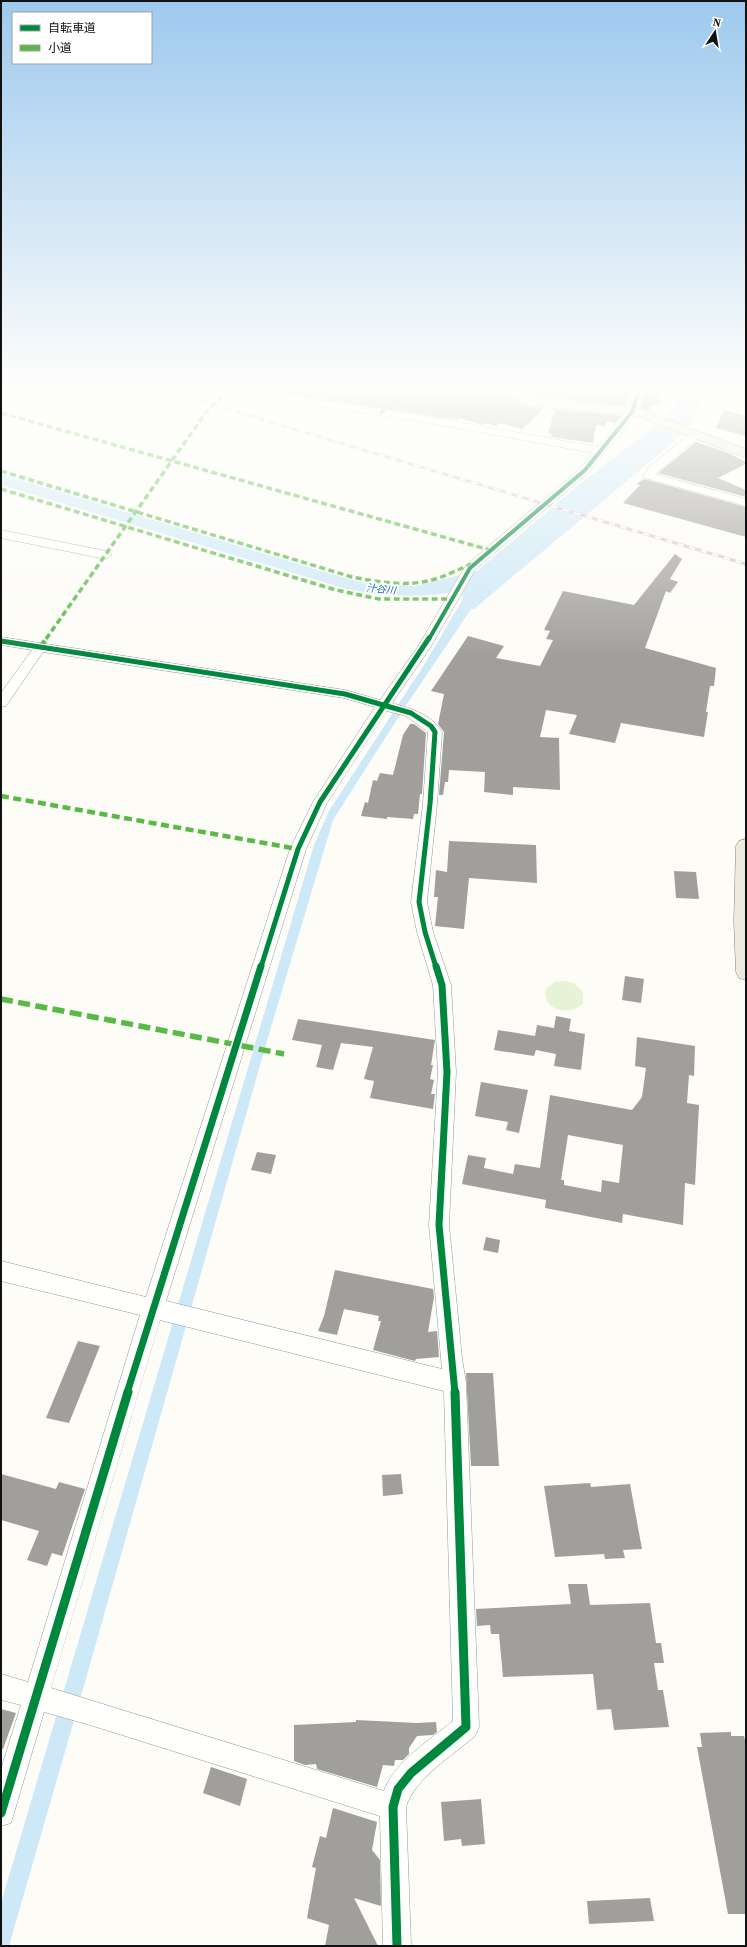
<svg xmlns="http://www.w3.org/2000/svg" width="747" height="1947" viewBox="0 0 747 1947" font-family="'Source Serif 4','Noto Sans JP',serif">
  <rect width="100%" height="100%" fill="#fdfcf7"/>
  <path fill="#e7f3d7" d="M562,981l12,2 9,9v11c-11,14 -42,8 -37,-14l9,-7z"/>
  <path fill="#cde8f7" d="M677,386h26c-1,21 -8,32 -20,48l-209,175h-3l-66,98 -72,113 -67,224 -183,645 -74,257h-8v-43l313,-1058 15,-34 95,-146 39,-66 -2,-8c-39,7 -76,6 -114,-2l-346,-104v-11l334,101 33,9 47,2 62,-15 104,-88 77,-59 16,-17z"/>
  <g fill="#a19f9c" fill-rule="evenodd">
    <polygon points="267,386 479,386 482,390 504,393 525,405 544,409 522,429 500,423 496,426 485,423 483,425 459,418 457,420 267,391"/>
    <polygon points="527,386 631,386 626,406 558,399 559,396 556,399 539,398 521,390 533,388"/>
    <polygon points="643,386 661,387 660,406 652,405 648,411 640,408 644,394"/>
    <polygon points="555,410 609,414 621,416 616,423 606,421 606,426 596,425 593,443 551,437 552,434 548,433"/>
    <polygon points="724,410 746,416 746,436 716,428"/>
    <polygon points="696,442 726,452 746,462 746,464 718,478 746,490 746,497 658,473"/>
    <polygon points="644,479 746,507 746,537 623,503 640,485 636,484"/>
    <polygon points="675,554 682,559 670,579 678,582 670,593 666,591 645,648 716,668 714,686 710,686 706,712 708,712 704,737 621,723 615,743 569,734 577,715 546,710 540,737 559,738 560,790 513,787 513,795 484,792 485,772 449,770 448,782 445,782 443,795 439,795 444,732 438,724 444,694 431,691 468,636 504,646 496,658 540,666 553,640 546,639 550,631 544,630 563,591 634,605"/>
    <polygon points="410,724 414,724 426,733 422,794 420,794 418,814 414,814 413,819 387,817 387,819 361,816 365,802 368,803 373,780 377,781 380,773 393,775 403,735"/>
    <polygon points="449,841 536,845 537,883 469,878 464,929 435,926 438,897 434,897 436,870 447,872"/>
    <polygon points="674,871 696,872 699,899 676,898"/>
    <polygon points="625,976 644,979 641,1003 622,1000"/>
    <polygon points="556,1016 571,1019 569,1031 585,1034 581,1070 554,1066 556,1054 536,1050 534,1056 494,1050 498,1030 535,1036 537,1025 554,1028"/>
    <polygon points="298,1019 435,1040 431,1065 433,1065 430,1079 434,1080 431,1094 435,1094 433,1109 370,1098 374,1081 364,1079 373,1047 341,1043 333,1070 316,1067 322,1045 292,1040"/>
    <path d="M637,1037l58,9 -1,30 -5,-1 -2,28 12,2 -4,80 -10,-2 -2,42 -60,-11 -1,9 -77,-15 1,-8 -84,-16 6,-29 18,3 -2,10 29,6 2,-10 25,4 10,-73 82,15 10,-13 4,-29 -11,-2zM568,1135l55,10 -4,38 -17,-3 -1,12 -37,-7v-5h-3z"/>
    <polygon points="481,1082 528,1090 519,1133 506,1130 508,1122 475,1116"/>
    <polygon points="257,1152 276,1155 271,1174 251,1170"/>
    <polygon points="486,1237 500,1240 498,1253 483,1250"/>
    <polygon points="335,1270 433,1289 434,1297 428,1332 437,1331 439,1357 416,1359 415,1361 373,1350 381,1321 378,1321 379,1316 344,1309 337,1335 318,1331 324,1316"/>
    <polygon points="78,1341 100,1346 69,1423 46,1418"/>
    <polygon points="466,1373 493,1373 499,1466 471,1466"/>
    <polygon points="1,1474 56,1489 59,1482 85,1489 62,1556 52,1553 47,1566 27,1560 39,1531 1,1520"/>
    <polygon points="401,1474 403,1494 383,1496 382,1475"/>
    <polygon points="590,1483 591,1487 630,1484 642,1549 623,1550 625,1558 605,1559 604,1554 555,1557 544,1486"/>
    <polygon points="568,1584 587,1584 590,1605 650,1603 656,1643 661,1643 664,1663 654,1663 658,1690 663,1690 669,1727 614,1730 611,1709 597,1710 593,1674 503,1677 499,1634 491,1634 490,1625 477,1626 476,1609 571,1604"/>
    <polygon points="1,1709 16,1713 3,1749 1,1749"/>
    <polygon points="356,1720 417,1723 436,1722 437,1732 433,1735 417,1736 409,1748 409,1754 403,1760 395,1760 394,1766 383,1765 377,1787 317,1769 316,1764 305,1765 294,1761 294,1725 356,1722"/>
    <polygon points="731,1732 731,1736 744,1736 746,1744 746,1914 728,1914 697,1747 702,1747 700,1733"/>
    <polygon points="211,1767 247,1779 240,1806 203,1793"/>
    <polygon points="481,1799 485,1844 462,1846 461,1839 444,1841 441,1802"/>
    <polygon points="333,1808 377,1822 372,1850 380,1860 381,1906 354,1898 378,1946 325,1946 329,1925 307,1918 316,1868 312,1867 320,1836 326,1838"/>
    <polygon points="650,1898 654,1921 589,1924 587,1901"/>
  </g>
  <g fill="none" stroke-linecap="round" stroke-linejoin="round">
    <defs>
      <g id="minor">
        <path d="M226,386l204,31 168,30c16,-19 34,-36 34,-61h10l1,8 -6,18 -48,60 -114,98 -45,78 -38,55c20,6 39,11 50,29l-5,72 -10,98 6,30 18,53 5,87 -7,153 13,133 4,25 13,344 -4,9c-22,19 -61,43 -69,71l5,139h-28l-3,-130 -290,-91 -46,-13 -30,101 -3,10 -10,3v-57l20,-64 -20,-5v-26l27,8 112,-367 -139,-34v-20l145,36 144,-448 23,-47 62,-95 -31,-9 -301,-46 -37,54 -5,1v-14l31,-43 -31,-5v-8l344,53 35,10 37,-52 49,-83 115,-97 12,-15 -163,-30 -208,-32 -1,-2 1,-2zM387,711l19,5 22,16 -5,72 -12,98 6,30 16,53 5,87 -9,153 13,144 -276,-68 140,-452 21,-46zM160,1320l284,71 9,330c-23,19 -59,41 -69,70l-333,-103z"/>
        <polygon points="512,386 525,386 513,392 505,392 504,390"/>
        <polygon points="696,431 700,432 701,434 700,436 655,474 746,499 746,506 645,478 643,476 649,467 692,432"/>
        <polygon points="1,530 106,551 112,555 106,559 1,538"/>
      </g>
      <g id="major">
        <polygon points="480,386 508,386 539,399 609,405 642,410 746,449 746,458 639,417 609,413 539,407 526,404 504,392 482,389"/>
        <polygon points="746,839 746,980 739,978 736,972 734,921 736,846 739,841"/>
      </g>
    </defs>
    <use href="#minor" stroke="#979795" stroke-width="1"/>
    <use href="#major" stroke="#858482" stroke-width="1"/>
    <use href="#minor" fill="#fffffe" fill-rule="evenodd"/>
    <use href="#major" fill="#ede9dc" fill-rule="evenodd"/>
    <defs>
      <polyline id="rail" points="149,386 746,564"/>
    </defs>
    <use href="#rail" stroke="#d9c6c7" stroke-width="3"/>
    <use href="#rail" stroke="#fff" stroke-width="2" stroke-dasharray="6" stroke-linecap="butt"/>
    <g stroke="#58b947" stroke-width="3.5" stroke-dasharray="6 3.5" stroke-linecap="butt">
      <polyline points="1,413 490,550"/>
      <polyline points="380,413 401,400 407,386"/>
      <path d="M1,471l351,106c26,5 54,10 80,3 14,-4 27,-11 40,-16"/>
      <polyline points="1,489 336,590 379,599 450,599"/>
      <polyline points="46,639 209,408 220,399 229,386"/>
    </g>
    <g stroke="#58b947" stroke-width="4.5" stroke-dasharray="8 4.5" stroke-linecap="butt">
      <polyline points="40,647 47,638"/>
      <polyline points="1,796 298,849"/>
    </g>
    <polyline stroke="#58b947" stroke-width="5.5" stroke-dasharray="12 5.5" stroke-linecap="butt" points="1,999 284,1054"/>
    <defs>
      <polyline id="cycleway-far3" points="429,639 470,568 585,470 632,412 638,394 637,386"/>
      <g id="cycleway-far2">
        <polyline points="1,641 345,694 411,713 431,726 435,732 430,804 419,902 425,932 436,967"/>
        <polyline points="261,967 298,849 320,802 429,638"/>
      </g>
      <g id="cycleway-far1">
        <polyline points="436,966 442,985 447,1072 439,1225 455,1393"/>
        <polyline points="127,1393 261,966"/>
      </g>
      <g id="cycleway">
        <polyline points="1,1813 128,1392"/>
        <polyline points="397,1946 393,1807 398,1789 411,1773 466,1727 455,1392"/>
      </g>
    </defs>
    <use href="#cycleway-far3" stroke="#fff" stroke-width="5.5"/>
    <use href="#cycleway-far2" stroke="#fff" stroke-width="7"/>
    <use href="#cycleway-far1" stroke="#fff" stroke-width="10"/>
    <use href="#cycleway" stroke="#fff" stroke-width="12"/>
    <use href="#cycleway-far3" stroke="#00873e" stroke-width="4"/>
    <use href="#cycleway-far2" stroke="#00873e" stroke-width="5"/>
    <use href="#cycleway-far1" stroke="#00873e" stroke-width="7"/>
    <use href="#cycleway" stroke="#00873e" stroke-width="9"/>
  </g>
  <linearGradient id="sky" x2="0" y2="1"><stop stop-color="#9dc9ee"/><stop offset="0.59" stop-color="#fefefb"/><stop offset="1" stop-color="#fefefb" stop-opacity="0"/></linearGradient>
  <rect width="747" height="658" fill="url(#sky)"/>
  <g text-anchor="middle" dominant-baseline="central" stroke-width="4" stroke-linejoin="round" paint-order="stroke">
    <g font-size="10" font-style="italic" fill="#1768a6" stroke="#fff">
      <text transform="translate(381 589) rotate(6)">汁谷川</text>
    </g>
  </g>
  <rect width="747" height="1947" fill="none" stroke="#111111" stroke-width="4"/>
  <rect x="12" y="12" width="140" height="52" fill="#ffffff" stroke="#a0a0a0"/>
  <rect x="20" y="25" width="20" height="6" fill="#00873e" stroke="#a0a0a0"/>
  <text x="48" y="32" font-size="12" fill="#111111">自転車道</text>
  <rect x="20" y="45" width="20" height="6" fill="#58b947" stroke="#a0a0a0"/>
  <text x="48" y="52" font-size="12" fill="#111111">小道</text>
  <g transform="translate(715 32) rotate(12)" stroke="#ffffff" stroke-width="3" paint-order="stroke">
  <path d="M0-3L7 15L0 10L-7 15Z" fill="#111111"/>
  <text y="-6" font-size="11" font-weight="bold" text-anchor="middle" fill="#111111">N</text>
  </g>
</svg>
